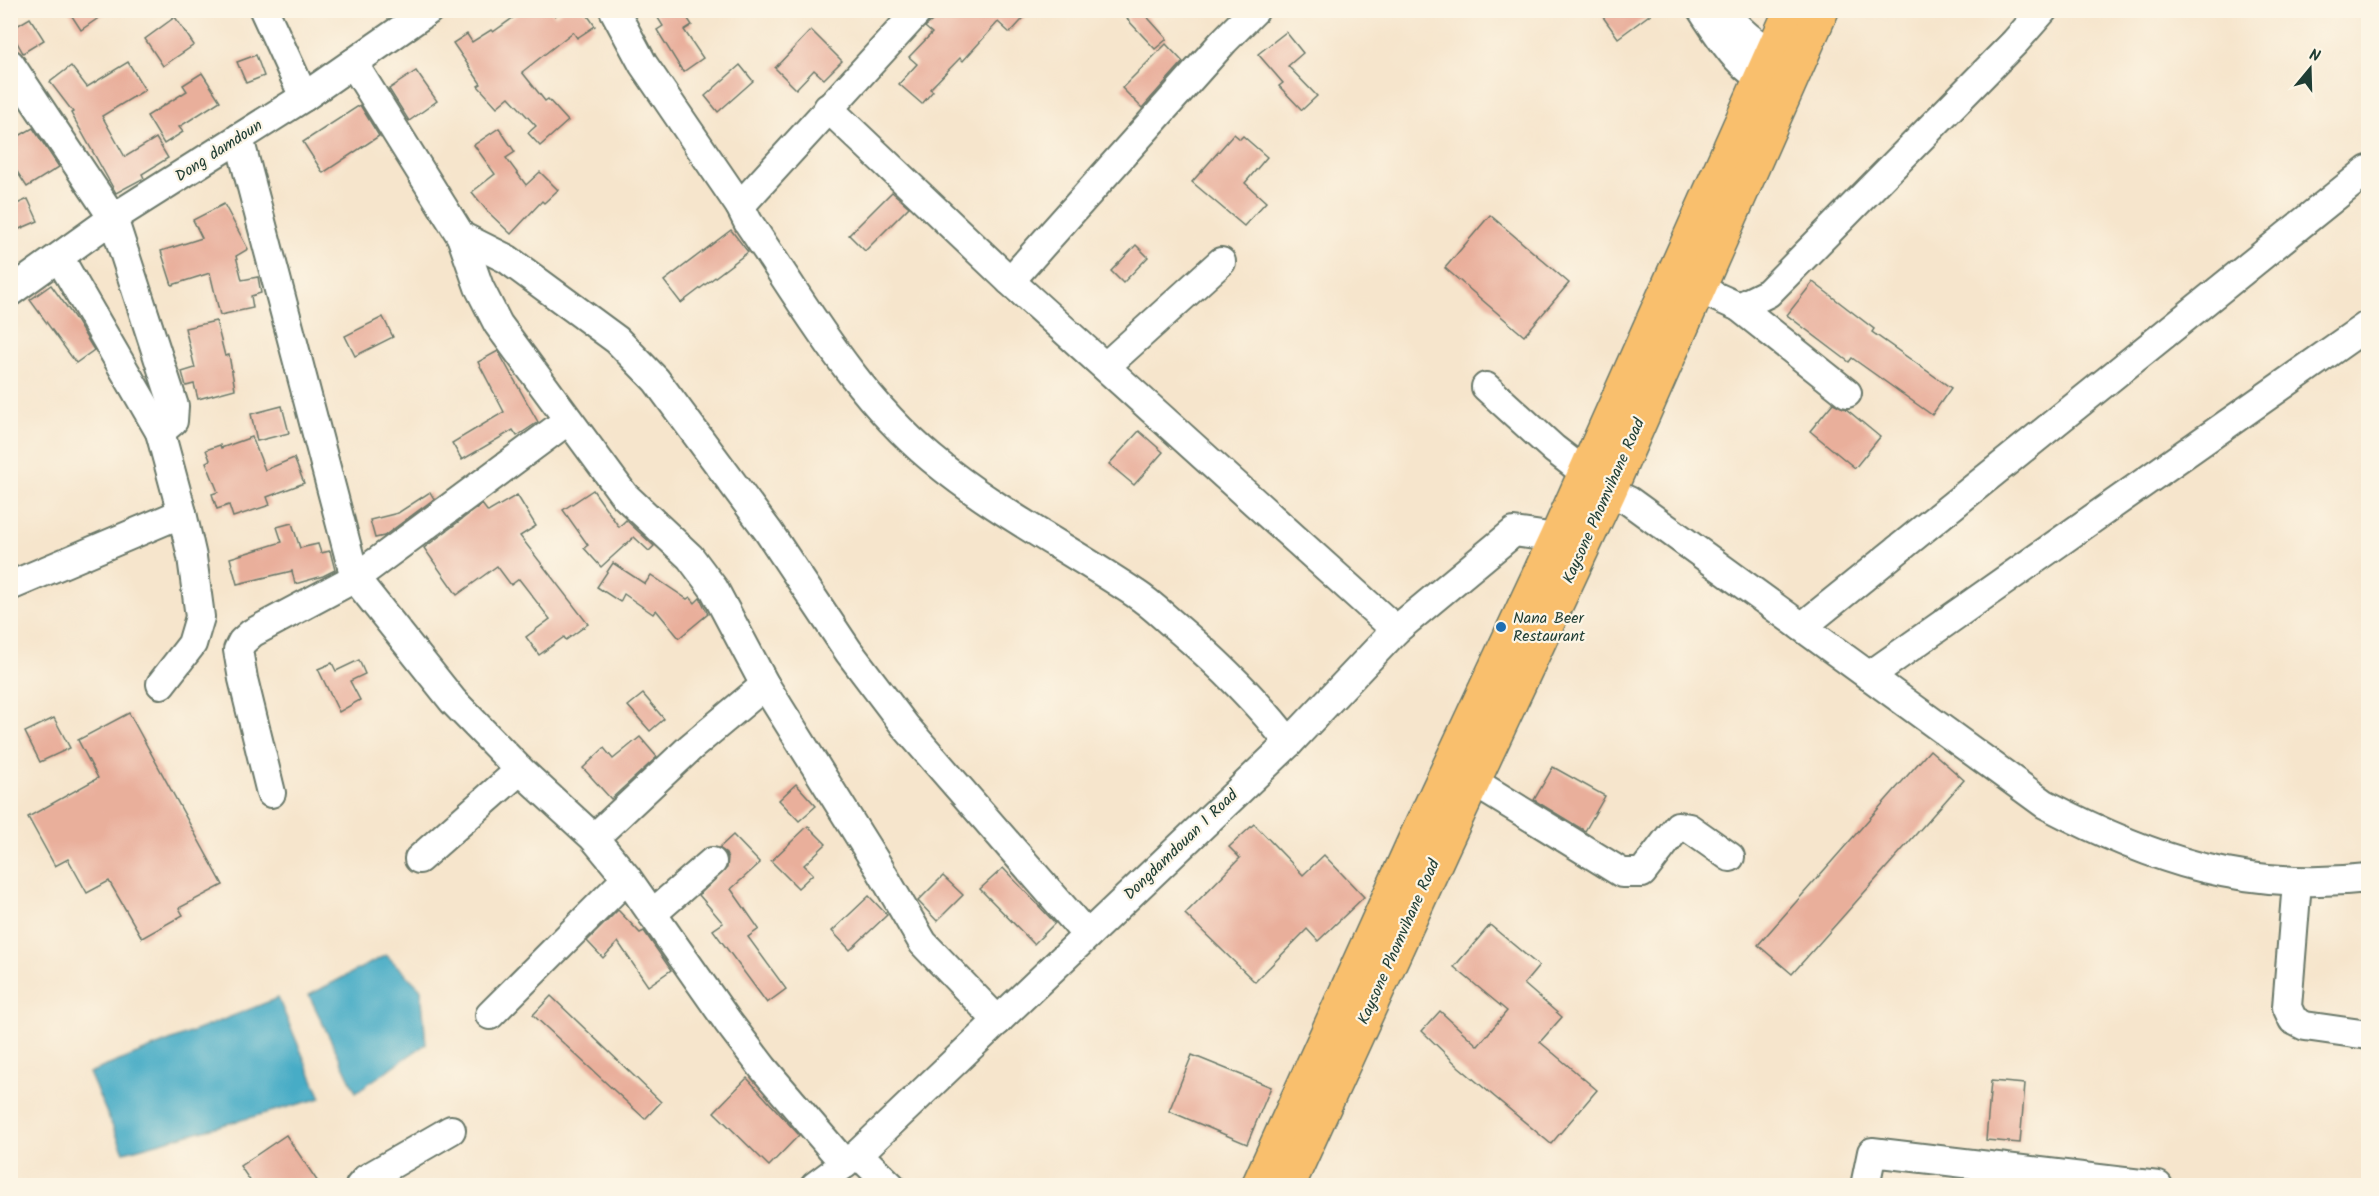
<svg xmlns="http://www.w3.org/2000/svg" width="2379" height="1196" viewBox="0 0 2379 1196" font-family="Kalam,sans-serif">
  <rect width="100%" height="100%" fill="#fcf5e5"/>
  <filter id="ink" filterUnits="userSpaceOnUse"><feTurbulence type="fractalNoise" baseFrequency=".0167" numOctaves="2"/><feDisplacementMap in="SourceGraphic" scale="12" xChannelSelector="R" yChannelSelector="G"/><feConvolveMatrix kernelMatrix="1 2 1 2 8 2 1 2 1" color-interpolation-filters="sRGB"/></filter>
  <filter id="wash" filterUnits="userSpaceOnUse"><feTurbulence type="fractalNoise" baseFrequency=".008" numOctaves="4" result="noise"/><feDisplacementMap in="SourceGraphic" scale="24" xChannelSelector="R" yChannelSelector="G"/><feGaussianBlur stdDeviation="1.35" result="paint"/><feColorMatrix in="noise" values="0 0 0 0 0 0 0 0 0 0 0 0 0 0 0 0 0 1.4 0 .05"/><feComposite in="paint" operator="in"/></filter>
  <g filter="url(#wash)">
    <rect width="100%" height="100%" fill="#f6e5cc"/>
    <g fill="#47acc6" stroke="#33747d" stroke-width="1.5">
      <polygon points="386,955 421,989 426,1044 356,1092 309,995"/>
      <polygon points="278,998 321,1098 124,1152 89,1073"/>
    </g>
    <g id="blocks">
      <g fill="#e9af9b">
        <polygon points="68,10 110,10 81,30"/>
        <polygon points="524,10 550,10 555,16 563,10 584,10 595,26 577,38 573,32 522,72 545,101 548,99 568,121 540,146 528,133 536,126 509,97 497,107 478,86 481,84 453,43 467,34 472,42 491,30 493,32"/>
        <polygon points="653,10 682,10 692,25 684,30 703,58 683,72 657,30 663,26"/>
        <polygon points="935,10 1031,10 1010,33 998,22 963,61 960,58 930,89 933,91 922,104 899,84 917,64 909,57 932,33 925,27 932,21"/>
        <polygon points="1136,10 1141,10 1167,39 1155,49 1127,19"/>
        <polygon points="1598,10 1656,10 1618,38"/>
        <polygon points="175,17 194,45 163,66 145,39"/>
        <polygon points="30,18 44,40 23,53 10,30"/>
        <polygon points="811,30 842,61 824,79 814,70 796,89 775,68"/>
        <polygon points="1286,32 1303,53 1288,66 1317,96 1302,110 1279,86 1283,83 1258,54"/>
        <polygon points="1166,44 1183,62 1142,108 1122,88"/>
        <polygon points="256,55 264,76 246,83 237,62"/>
        <polygon points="128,62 145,90 102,116 125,157 156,138 168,158 142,174 144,178 116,193 71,113 73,112 50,82 71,66 87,87"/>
        <polygon points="740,65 753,81 718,112 705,96"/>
        <polygon points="416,71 437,101 409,121 389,89"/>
        <polygon points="202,73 220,101 179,127 183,132 164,144 147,116 187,91 183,85"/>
        <polygon points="360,105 379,136 323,173 303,142"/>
        <polygon points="33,128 59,167 27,187 10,161 10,141"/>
        <polygon points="499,128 515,152 506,158 526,185 540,172 558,190 544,203 542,201 511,234 488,212 472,192 495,174 474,145"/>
        <polygon points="1234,134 1240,139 1243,136 1267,157 1245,183 1266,202 1244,226 1192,182"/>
        <polygon points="892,192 909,207 865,251 849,235"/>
        <polygon points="28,199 38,221 10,233 10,207"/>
        <polygon points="224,204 248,249 236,256 242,280 258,277 261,293 251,296 253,308 220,315 210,273 172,285 161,251 202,238 193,220"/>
        <polygon points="1490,215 1569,283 1524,336 1445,268"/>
        <polygon points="731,230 748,252 681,303 664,281"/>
        <polygon points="1136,245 1148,257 1123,283 1111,271"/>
        <polygon points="1813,282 1874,329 1872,332 1951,388 1932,415 1852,358 1849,362 1787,315"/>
        <polygon points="51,285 74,317 94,350 76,363 30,300"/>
        <polygon points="383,317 393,337 355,356 345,336"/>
        <polygon points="216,321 225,356 229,355 235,389 198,399 194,384 186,386 182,372 195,368 185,328"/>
        <polygon points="498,351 538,422 517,436 513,430 462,460 452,443 504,412 478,362"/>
        <polygon points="1833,403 1846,409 1880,437 1855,468 1810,431"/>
        <polygon points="282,406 289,433 257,441 251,414"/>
        <polygon points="1139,431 1163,452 1134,485 1109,464"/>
        <polygon points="252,437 265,470 294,458 304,483 267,497 270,505 233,517 229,505 217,509 212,494 218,492 206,462 210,460 206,450 220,445 221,448"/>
        <polygon points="593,490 619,527 626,520 654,546 649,551 634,537 601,567 584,548 588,545 563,510"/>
        <polygon points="430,492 434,499 384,536 375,538 370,520 398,513"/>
        <polygon points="517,495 536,526 520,536 588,624 566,640 564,637 539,655 526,637 550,619 519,579 511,585 497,566 457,595 424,548 482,504 488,512"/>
        <polygon points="292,523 300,548 318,544 321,553 330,551 335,570 323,576 295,584 292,571 237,584 230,558 282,542 277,527"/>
        <polygon points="613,563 645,584 651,575 687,599 690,597 695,603 700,598 708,614 679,638 656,610 653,614 624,594 620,602 597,587"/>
        <polygon points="359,660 365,674 350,681 360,700 339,712 318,669 332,663 336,671"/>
        <polygon points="643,694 664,719 650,731 628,706"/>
        <polygon points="129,713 223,885 179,908 183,915 142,938 109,881 87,893 68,859 55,866 28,817 98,778 78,740"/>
        <polygon points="54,718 70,748 40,762 25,732"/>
        <polygon points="640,737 657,757 611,799 583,768 604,748 613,759"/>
        <polygon points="1930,750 1964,780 1792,974 1758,945"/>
        <polygon points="1553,767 1605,796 1585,831 1534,800"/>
        <polygon points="796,784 816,806 799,821 779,800"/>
        <polygon points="1254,824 1303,875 1324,855 1364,897 1318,941 1307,929 1255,982 1185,914 1240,858 1229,847"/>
        <polygon points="808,826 826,844 804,865 813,874 798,888 771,861"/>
        <polygon points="733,835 760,863 731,889 759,929 748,937 786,989 767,1003 713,930 723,923 699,895 727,868 728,858 725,852 719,848"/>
        <polygon points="1003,868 1055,923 1034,944 980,889"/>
        <polygon points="943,876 963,895 937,921 918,901"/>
        <polygon points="869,896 887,915 850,950 832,931"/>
        <polygon points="618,910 640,933 644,931 671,970 648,986 618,942 603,958 587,941"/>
        <polygon points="1490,925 1539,966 1524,984 1562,1017 1540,1042 1597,1090 1551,1144 1459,1067 1422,1031 1440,1011 1478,1046 1507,1011 1454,967"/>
        <polygon points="551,996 661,1102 645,1119 533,1015"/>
        <polygon points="1192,1055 1271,1087 1247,1144 1169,1111"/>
        <polygon points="747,1078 799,1135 769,1166 714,1112"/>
        <polygon points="1991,1081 2025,1084 2020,1143 1986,1140"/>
        <polygon points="286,1135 320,1185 253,1185 240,1166"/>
      </g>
    </g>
  </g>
  <g filter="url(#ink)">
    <use href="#blocks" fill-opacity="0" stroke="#6a7869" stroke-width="1.5"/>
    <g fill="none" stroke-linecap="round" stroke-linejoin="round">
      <defs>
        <g id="minor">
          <polyline points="264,10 304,97"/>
          <path d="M614,10l29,54 97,142 8,16c56,82 106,172 183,236 63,53 137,90 205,136 14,9 26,21 39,32 41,35 81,73 114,117"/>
          <path d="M1702,10c22,34 40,62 77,79"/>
          <path d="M1724,10c16,25 41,41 68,53"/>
          <polyline points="353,63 461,236 479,287 498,324 624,495 690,557 714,589 765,685 878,866 923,943 998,1021"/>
          <polyline points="10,64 113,218 174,406 173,421 160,432"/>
          <polyline points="828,108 1010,281 1396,630"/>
          <polyline points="239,138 355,578 453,701 520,770 594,838 627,878 728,1022 763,1068 845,1164"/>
          <polyline points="740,206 919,10"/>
          <polyline points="461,236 507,259 617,340 656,380 768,531 849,652 905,726 1087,935"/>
          <polyline points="60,259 160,432 182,513 192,557 200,617 192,644 161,684"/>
          <polyline points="1010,281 1224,41 1255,10"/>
          <polyline points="1699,289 1739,307 1768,293 2015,42 2043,10"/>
          <polyline points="10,292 113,218 304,97 429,10"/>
          <polyline points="1739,307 1847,393"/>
          <polyline points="1106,366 1221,262"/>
          <polyline points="1486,387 1554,449 1585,473"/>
          <path d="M1609,492l20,9 416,303c107,56 201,88 323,74"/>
          <polyline points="10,586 182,513"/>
          <polyline points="1802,627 2368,170"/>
          <polyline points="1869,676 2368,325"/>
          <polyline points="1474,782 1622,873 1642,873 1678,826 1689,828 1730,857"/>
          <polyline points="271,793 243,679 238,650 242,642 252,633 355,578 567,421"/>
          <polyline points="594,838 691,747 765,685"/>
          <polyline points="419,859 520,770"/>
          <polyline points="2297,882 2287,1007 2293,1020 2305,1026 2368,1035"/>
          <polyline points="652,914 712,862"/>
          <polyline points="490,1015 627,878"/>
          <polyline points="858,1154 891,1186"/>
          <polyline points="360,1186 366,1179 451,1130"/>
          <polyline points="815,1186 858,1154 1289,743 1396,630 1514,532 1556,538"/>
          <polyline points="1865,1186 1872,1152 2158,1186"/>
        </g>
        <g id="highway">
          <polyline points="1258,1186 1416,837 1556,538 1791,10"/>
          <polyline points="1288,1186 1442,849 1609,492 1822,10"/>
        </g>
      </defs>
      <use href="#minor" stroke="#6a7869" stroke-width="32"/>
      <use href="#highway" stroke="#6a7869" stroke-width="36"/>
      <use href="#minor" stroke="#fff" stroke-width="28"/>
      <use href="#highway" stroke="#f9bf6d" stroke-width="33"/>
    </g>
  </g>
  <circle fill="#1f6fb2" stroke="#fcf5e5" stroke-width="2" cx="1501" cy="627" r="6"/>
  <g text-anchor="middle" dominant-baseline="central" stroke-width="4.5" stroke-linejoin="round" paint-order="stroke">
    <g font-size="16" fill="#1f3d34" stroke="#fcf5e5">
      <text transform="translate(219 151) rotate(-33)">Dong damdoun</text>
      <text transform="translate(1604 501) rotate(-66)">Kaysone Phomvihane Road</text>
      <text transform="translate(1181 845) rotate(-44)">Dongdamdouan 1 Road</text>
      <text transform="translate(1399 942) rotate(-66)">Kaysone Phomvihane Road</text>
    </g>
    <g font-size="16" fill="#1f3d34" stroke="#fcf5e5" text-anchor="start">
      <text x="1513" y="618">Nana Beer<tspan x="1513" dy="18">Restaurant</tspan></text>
    </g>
  </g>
  <rect width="2379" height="1196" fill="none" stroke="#fcf5e5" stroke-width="36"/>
  <g transform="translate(2310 69) rotate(19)" stroke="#fcf5e5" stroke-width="4.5" paint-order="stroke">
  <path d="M0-4.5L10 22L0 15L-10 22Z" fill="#1f3d34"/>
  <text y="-9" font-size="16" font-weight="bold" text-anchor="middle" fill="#1f3d34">N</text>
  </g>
</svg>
